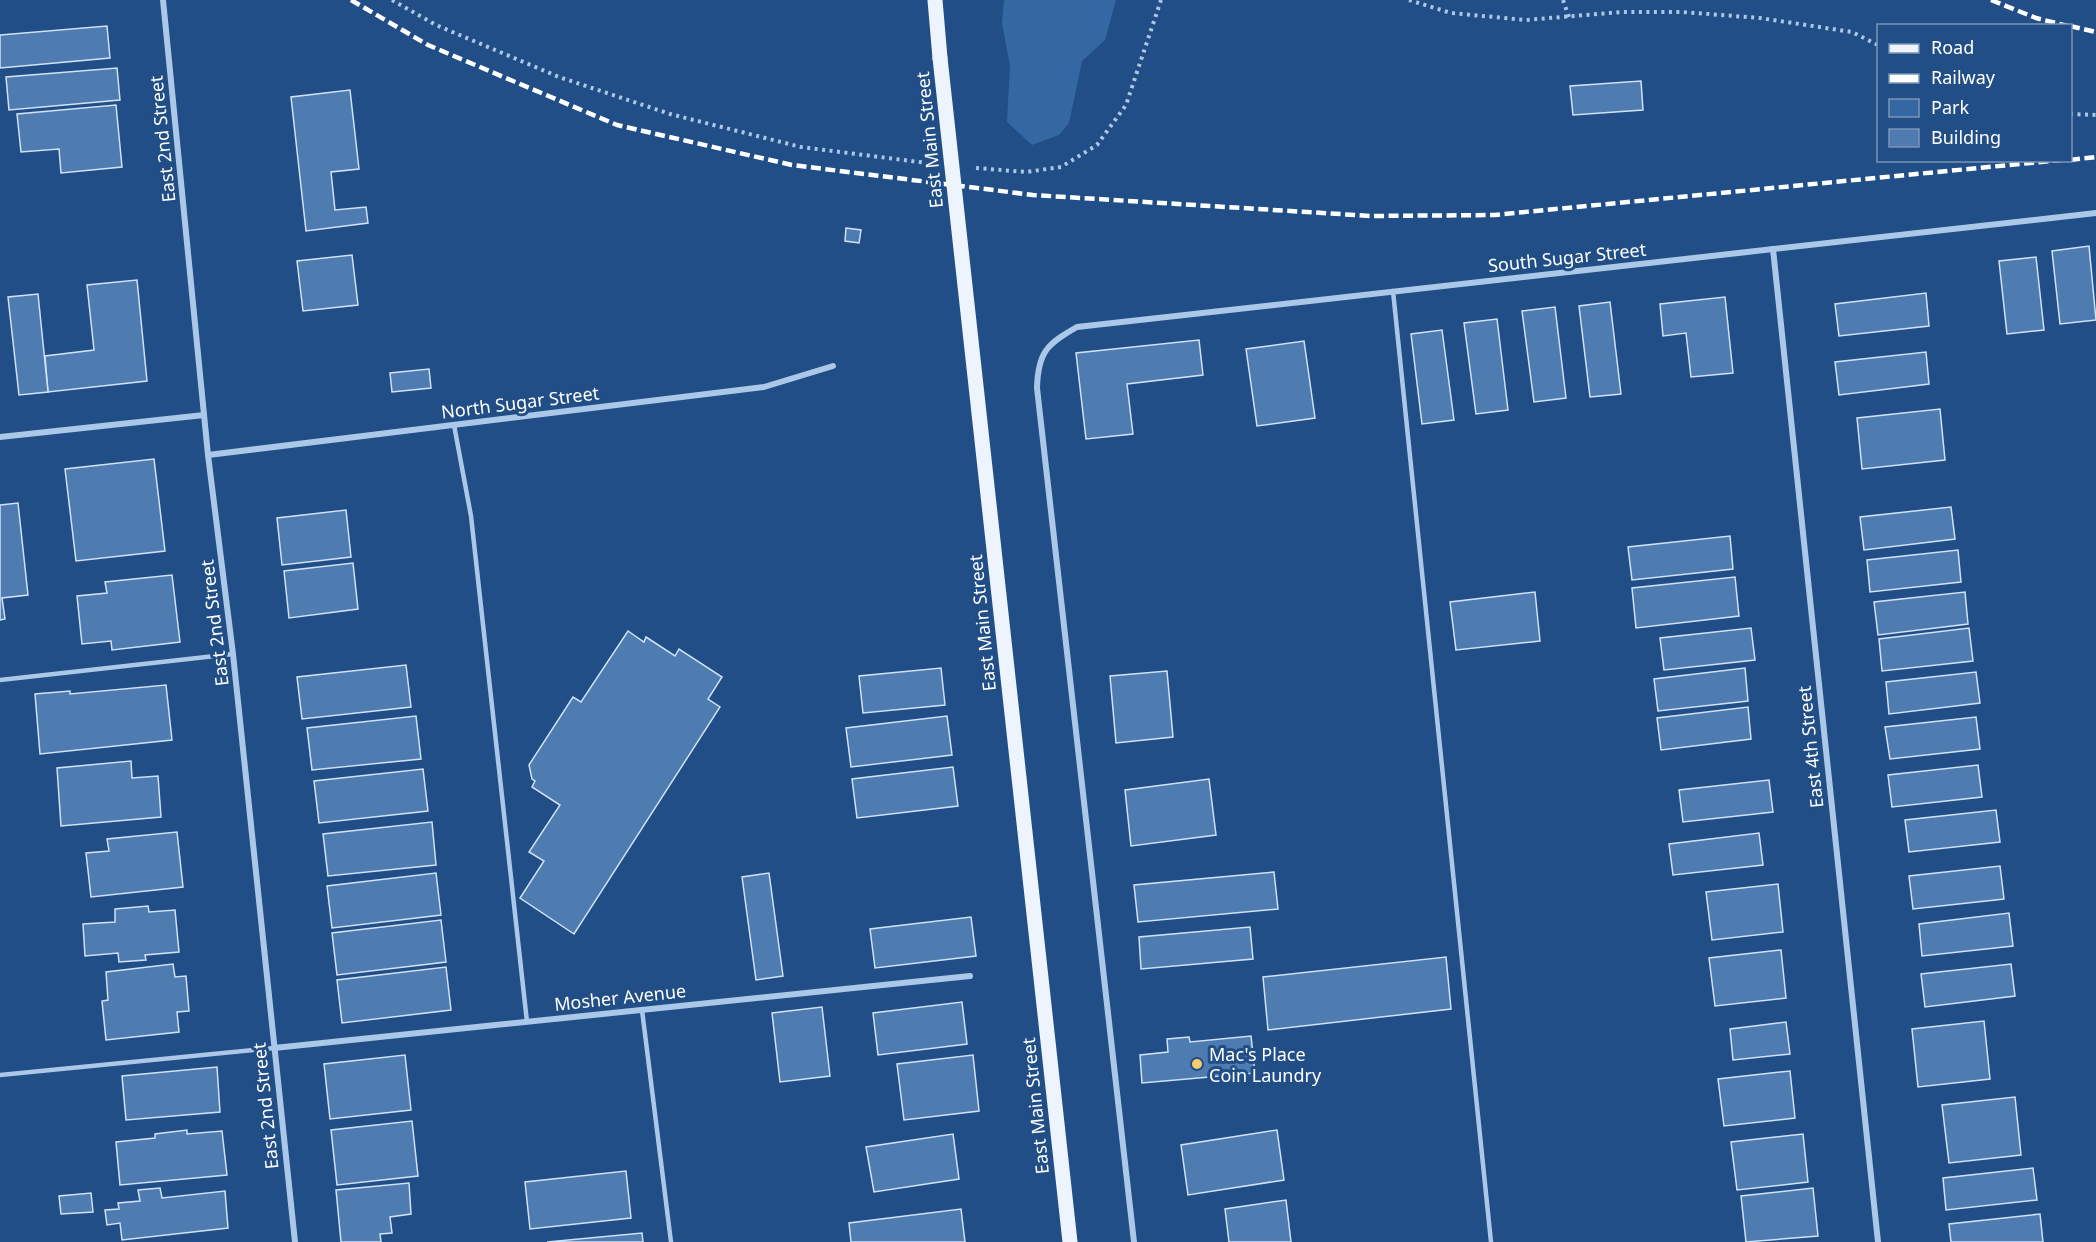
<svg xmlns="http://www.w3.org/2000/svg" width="2096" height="1242" viewBox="0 0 2096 1242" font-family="'Noto Sans',sans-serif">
  <rect width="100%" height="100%" fill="#214e86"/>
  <polygon fill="#3568a3" points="1004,0 1116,0 1105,40 1082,61 1069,123 1059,135 1032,145 1007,122 1010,66 1002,23"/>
  <g fill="#4e7bb0" stroke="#cfe2f7" stroke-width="1.5">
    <polygon points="107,26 110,58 0,68 0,35"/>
    <polygon points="117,68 120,100 9,110 6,77"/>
    <polygon points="1641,81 1643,110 1573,115 1570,86"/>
    <polygon points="350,90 359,169 331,172 335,210 366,207 368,223 306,231 291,97"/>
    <polygon points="116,105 122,167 61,173 59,149 21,152 17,114"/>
    <polygon points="846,228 861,230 859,243 845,241"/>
    <polygon points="2089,246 2096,320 2060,324 2052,251"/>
    <polygon points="352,255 358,305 303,311 297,261"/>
    <polygon points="2036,257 2044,330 2007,334 1999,261"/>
    <polygon points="137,280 147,381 48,392 45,356 94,350 87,285"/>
    <polygon points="1926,293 1929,326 1839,336 1835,304"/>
    <polygon points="38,294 48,392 19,395 8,297"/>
    <polygon points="1725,297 1733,373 1691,377 1686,333 1663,336 1660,304"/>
    <polygon points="1610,302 1621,394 1590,397 1579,306"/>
    <polygon points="1555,307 1566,398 1534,402 1522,311"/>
    <polygon points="1497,319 1508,410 1476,414 1464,323"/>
    <polygon points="1442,330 1454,420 1422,424 1411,334"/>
    <polygon points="1199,340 1203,375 1127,384 1133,434 1086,439 1076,353"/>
    <polygon points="1304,341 1315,418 1257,426 1246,349"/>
    <polygon points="1926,352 1929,384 1839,395 1835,362"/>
    <polygon points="429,369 431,388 392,392 390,373"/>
    <polygon points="1940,409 1945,460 1862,469 1857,418"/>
    <polygon points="154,459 165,551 76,561 65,469"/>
    <polygon points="18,503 28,595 2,598 5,619 0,620 0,505"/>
    <polygon points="1951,507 1955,539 1864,550 1860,517"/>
    <polygon points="346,510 351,557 282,565 277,518"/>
    <polygon points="1730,536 1733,569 1632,580 1628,547"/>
    <polygon points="1958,550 1961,582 1870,592 1867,560"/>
    <polygon points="353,563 358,609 289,618 284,571"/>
    <polygon points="172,575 180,642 112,650 111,641 82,644 77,596 107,593 105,582"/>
    <polygon points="1735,577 1739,616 1636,628 1632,588"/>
    <polygon points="1535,592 1540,641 1456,650 1450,602"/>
    <polygon points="1965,592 1968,624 1878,635 1874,602"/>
    <polygon points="1751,628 1755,660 1664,670 1660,638"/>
    <polygon points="1969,628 1973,661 1882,671 1879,639"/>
    <polygon points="628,631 644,642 646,637 675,656 679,649 722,677 708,699 720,707 574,934 520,898 544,861 529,852 560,805 532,787 535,781 532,779 529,765 573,697 581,702"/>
    <polygon points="406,665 411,707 302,719 297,677"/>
    <polygon points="941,668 945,705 863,713 859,676"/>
    <polygon points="1745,668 1748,701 1658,711 1654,679"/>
    <polygon points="1167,671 1173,737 1116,743 1110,676"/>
    <polygon points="1976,672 1980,703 1889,714 1886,682"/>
    <polygon points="166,685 172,740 40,754 35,694 70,691 70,694"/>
    <polygon points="1748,707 1751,739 1661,750 1657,718"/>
    <polygon points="416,716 421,759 312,770 307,728"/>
    <polygon points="947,716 952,755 851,767 846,728"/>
    <polygon points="1976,717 1980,749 1890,759 1885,727"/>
    <polygon points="131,761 132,778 158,776 161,817 61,826 57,768"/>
    <polygon points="1978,765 1982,797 1892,807 1888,775"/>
    <polygon points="953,767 958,806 857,818 852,779"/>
    <polygon points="423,769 428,811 319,823 314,781"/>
    <polygon points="1209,779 1216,835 1131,846 1125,790"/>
    <polygon points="1769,780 1773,812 1683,822 1679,790"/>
    <polygon points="1996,810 2000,842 1909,852 1905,820"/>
    <polygon points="432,822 436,865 328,876 323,834"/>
    <polygon points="177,832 183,887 91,897 86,853 109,851 107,839"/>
    <polygon points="1759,833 1763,865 1673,875 1669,844"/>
    <polygon points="2000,866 2004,899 1913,909 1909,876"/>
    <polygon points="1274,872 1278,909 1138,922 1134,885"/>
    <polygon points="436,873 441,915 332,928 327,886"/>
    <polygon points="769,873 783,976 756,980 742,877"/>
    <polygon points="1778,884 1783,932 1712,940 1706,892"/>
    <polygon points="148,906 149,912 175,910 179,952 145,955 146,960 119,962 118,953 85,956 83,924 115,922 115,909"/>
    <polygon points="2009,913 2013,946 1922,956 1919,924"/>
    <polygon points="971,917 976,956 875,968 870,929"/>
    <polygon points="441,920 446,962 337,975 332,933"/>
    <polygon points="1250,927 1253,959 1141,969 1139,937"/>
    <polygon points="1781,950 1786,998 1715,1006 1709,958"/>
    <polygon points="1446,957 1451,1009 1268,1030 1263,977"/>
    <polygon points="173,964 175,977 186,976 189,1011 177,1012 179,1032 106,1040 102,1001 108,1000 106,972"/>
    <polygon points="2011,964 2015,996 1925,1007 1921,974"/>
    <polygon points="446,967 451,1010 342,1023 337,980"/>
    <polygon points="962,1002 967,1044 878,1055 873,1013"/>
    <polygon points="822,1007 830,1076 780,1082 772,1013"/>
    <polygon points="1984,1021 1990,1079 1918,1087 1912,1029"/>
    <polygon points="1786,1022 1790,1054 1733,1060 1730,1029"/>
    <polygon points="1251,1036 1255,1073 1142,1083 1140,1055 1168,1052 1167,1039 1189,1037 1190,1042"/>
    <polygon points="405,1055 411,1110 330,1119 324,1064"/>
    <polygon points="973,1055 979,1111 904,1120 897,1064"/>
    <polygon points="217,1067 220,1112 126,1120 122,1076"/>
    <polygon points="1790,1071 1795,1118 1724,1126 1718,1079"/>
    <polygon points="2015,1097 2021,1155 1949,1163 1942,1105"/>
    <polygon points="412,1121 418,1176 337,1185 331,1130"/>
    <polygon points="187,1130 187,1134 222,1131 227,1175 120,1185 116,1142 155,1138 155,1134"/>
    <polygon points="1277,1130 1284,1180 1188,1195 1181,1145"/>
    <polygon points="953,1134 959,1179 874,1192 866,1147"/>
    <polygon points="1803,1134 1808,1182 1737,1190 1731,1142"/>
    <polygon points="2033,1168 2037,1200 1946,1210 1943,1178"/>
    <polygon points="626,1171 631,1218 530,1229 525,1182"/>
    <polygon points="409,1183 411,1214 390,1217 392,1233 380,1234 381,1242 341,1242 336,1190"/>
    <polygon points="160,1188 162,1198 225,1191 228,1228 122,1240 120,1223 107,1225 105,1210 119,1209 118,1203 140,1201 138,1190"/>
    <polygon points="1813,1188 1818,1236 1746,1242 1741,1196"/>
    <polygon points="91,1193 93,1212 61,1214 59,1196"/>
    <polygon points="1286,1200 1291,1242 1229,1242 1225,1209"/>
    <polygon points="961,1209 965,1242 851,1242 849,1223"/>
    <polygon points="2040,1214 2043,1242 1951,1242 1949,1224"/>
    <polygon points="642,1233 643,1242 547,1242"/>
  </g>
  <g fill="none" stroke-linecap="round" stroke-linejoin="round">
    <g stroke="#abc8e9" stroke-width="4" stroke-dasharray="3 4.5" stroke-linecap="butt">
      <polyline points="392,0 436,25 559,77 670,114 801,147 927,163"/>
      <polyline points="1409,0 1451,13 1526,20 1622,12 1682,12 1760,18 1852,32 1878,45"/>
      <polyline points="1563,0 1569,17"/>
      <polyline points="2070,114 2096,115"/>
      <polyline points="976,168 1026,172 1061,167 1097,145 1126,105 1161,0"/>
    </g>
    <g stroke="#abc8e9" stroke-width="4.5">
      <polyline points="1393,291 1491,1242"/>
      <polyline points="454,425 471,516 527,1022"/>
      <polyline points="0,680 233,654"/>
      <polyline points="642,1010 671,1242"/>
      <polyline points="0,1075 274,1048"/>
    </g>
    <g stroke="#abc8e9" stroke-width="6">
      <polyline points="163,0 208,455 233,654 295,1242"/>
      <polyline points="1773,249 1878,1242"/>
      <polyline points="0,437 204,415"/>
      <polyline points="208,455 764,387 833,366"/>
      <polyline points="274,1048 970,976"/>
      <path d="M1134,1242l-97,-854c1,-36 10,-44 40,-61l1019,-114"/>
    </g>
    <polyline stroke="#eef4fe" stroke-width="15" points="935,0 940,58"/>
    <g stroke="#fff" stroke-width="4.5" stroke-dasharray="10 4.5" stroke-linecap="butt">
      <polyline points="351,0 428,45 617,125 792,165 1033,195 1371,216 1494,215 2061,160"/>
      <polyline points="1991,0 2036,18 2068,26"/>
      <polyline points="2070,26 2096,32"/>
      <polyline points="2070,160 2096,157"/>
    </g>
    <polyline stroke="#eef4fe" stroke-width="15" points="940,58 1070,1242"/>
  </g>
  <circle fill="#f6cc6c" stroke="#214e86" stroke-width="2" cx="1197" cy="1064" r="6"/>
  <g text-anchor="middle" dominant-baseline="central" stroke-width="6" stroke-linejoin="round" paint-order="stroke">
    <g font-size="18" fill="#fff" stroke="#214e86">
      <text transform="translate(162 139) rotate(-96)">East 2nd Street</text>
      <text transform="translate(929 140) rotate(-96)">East Main Street</text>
      <text transform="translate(1567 257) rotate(-6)">South Sugar Street</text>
      <text transform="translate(520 402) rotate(-7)">North Sugar Street</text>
      <text transform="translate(214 623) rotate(-97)">East 2nd Street</text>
      <text transform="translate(982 623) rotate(-96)">East Main Street</text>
      <text transform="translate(1810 747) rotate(-96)">East 4th Street</text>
      <text transform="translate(620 997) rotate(-6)">Mosher Avenue</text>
      <text transform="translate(265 1106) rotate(-96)">East 2nd Street</text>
      <text transform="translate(1035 1106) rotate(-96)">East Main Street</text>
    </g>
    <g font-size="18" fill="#fff" stroke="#214e86" text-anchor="start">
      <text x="1209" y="1054">Mac's Place<tspan x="1209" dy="21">Coin Laundry</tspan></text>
    </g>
  </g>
  <rect x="1877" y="24" width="195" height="138" fill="#214e86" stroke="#7a95b6" stroke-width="1.5"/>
  <rect x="1889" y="44" width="30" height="9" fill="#eef4fe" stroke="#7a95b6" stroke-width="1.5"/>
  <text x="1931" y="54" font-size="18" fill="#ffffff">Road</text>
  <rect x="1889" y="74" width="30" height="9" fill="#ffffff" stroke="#7a95b6" stroke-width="1.5"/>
  <text x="1931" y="84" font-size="18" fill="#ffffff">Railway</text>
  <rect x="1889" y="99" width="30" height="18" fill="#3568a3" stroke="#7a95b6" stroke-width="1.5"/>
  <text x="1931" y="114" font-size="18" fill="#ffffff">Park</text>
  <rect x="1889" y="129" width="30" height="18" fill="#4e7bb0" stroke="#7a95b6" stroke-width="1.5"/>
  <text x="1931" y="144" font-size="18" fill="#ffffff">Building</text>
</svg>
